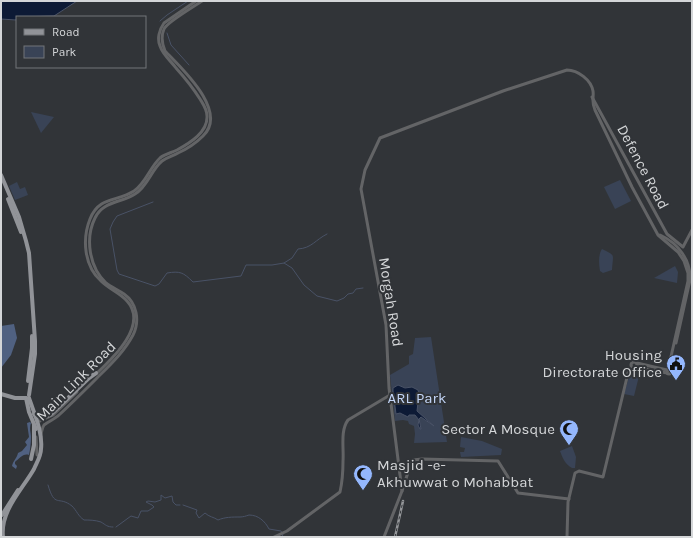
<svg xmlns="http://www.w3.org/2000/svg" width="693" height="538" viewBox="0 0 693 538" font-family="Karla,sans-serif">
  <rect width="100%" height="100%" fill="#313438"/>
  <g fill="#394356">
    <polygon points="31,112 54,117 41,133"/>
    <polygon points="620,180 631,201 615,209 604,187"/>
    <polygon points="17,182 20,189 25,187 28,195 15,200 9,186"/>
    <path d="M602,249c14,7 11,4 10,21l-9,3 -3,-2c-1,-7 -2,-16 2,-22z"/>
    <polygon points="675,266 678,272 677,283 654,278"/>
    <polygon points="431,337 447,442 414,443 415,434 414,426 409,424 408,421 403,420 395,421 390,375 409,364 409,356 413,354 415,338"/>
    <polygon points="631,370 640,372 634,396 624,394"/>
    <polygon points="461,437 482,441 502,449 501,455 461,457 460,452 464,452 465,448 460,447"/>
    <path d="M572,446l4,11 -1,11h-3c-7,-4 -9,-9 -12,-17z"/>
  </g>
  <g fill="#506181">
    <polygon points="14,324 17,338 11,355 1,368 1,326"/>
    <path d="M30,422l1,1c-2,6 0,9 0,14 0,6 -1,13 -2,18 -6,-2 -10,4 -14,7v2l2,2 -1,3 -4,-3c1,-5 5,-8 6,-13l4,-2 5,-6 -2,-3 4,-5 -2,-14z"/>
  </g>
  <g fill="#0d1a35" stroke="#495266">
    <polygon points="1,1 77,1 54,16 17,17 16,20 1,19"/>
    <polygon points="398,385 405,388 412,387 418,390 419,394 417,411 434,426 421,417 419,419 421,429 420,429 418,425 419,420 415,415 409,415 408,417 400,413 396,414 393,391 393,388"/>
  </g>
  <g fill="none" stroke-linecap="round" stroke-linejoin="round">
    <g stroke="#495266" stroke-width="1">
      <polyline points="160,21 167,15 188,1"/>
      <polyline points="167,33 171,45 189,65"/>
      <path d="M153,202l-36,14 -4,6 -3,7 7,41 2,4 36,12 4,-2 8,-11c13,-2 16,-1 26,9l48,-6 5,-11h26l12,-2 8,5 12,17 13,11 20,5 7,-3 4,-4 5,-1 3,-4 7,-1"/>
      <path d="M284,263l8,-5 6,-9c14,-1 17,-9 29,-15"/>
      <path d="M48,485c7,24 10,10 24,21 5,5 6,10 12,14 5,0 11,0 17,2 5,3 6,5 12,5"/>
      <path d="M183,505l14,5 -1,3 3,5 6,-5c4,4 9,4 13,7 7,-3 14,-3 22,-3 3,0 6,-1 9,-2 9,0 16,6 20,14l12,2 2,3 -1,3"/>
      <polyline points="116,527 131,516 138,518 141,511 148,511 154,507 152,505 146,502 148,501 155,502 161,500 161,495 165,498 172,496 173,502 176,505 180,505"/>
    </g>
    <g stroke="#636466" stroke-width="3">
      <polyline points="592,97 667,234 683,247 692,230"/>
      <path d="M660,235c18,8 31,25 30,45l-14,63"/>
      <circle cx="634" cy="365" r="3"/>
      <polyline points="637,363 667,370"/>
      <polyline points="636,367 667,373"/>
      <circle cx="669" cy="372" r="2"/>
      <path d="M96,374c16,-15 53,-49 31,-73 -7,-8 -18,-12 -26,-20 -17,-15 -19,-42 -11,-62 9,-23 27,-17 44,-28 12,-8 16,-24 26,-33 5,-4 11,-5 17,-8 13,-7 31,-18 30,-34 0,-7 -4,-12 -7,-17 -7,-11 -15,-21 -24,-31 -5,-7 -13,-13 -16,-22 -3,-7 -1,-16 4,-23l32,-22"/>
      <polyline points="40,421 53,415 77,392"/>
      <path d="M41,434c1,-3 1,-6 3,-9 5,-4 11,-6 15,-10 13,-12 25,-24 37,-36 14,-14 28,-27 37,-44 7,-14 4,-32 -9,-41 -6,-4 -13,-7 -18,-11 -17,-16 -21,-45 -11,-65 8,-17 26,-15 40,-24 13,-8 16,-24 27,-33 5,-4 11,-5 16,-8 9,-4 18,-10 25,-17 26,-25 -22,-68 -38,-85 -3,-7 -4,-15 -1,-22 3,-7 31,-23 38,-28"/>
      <polyline points="36,437 37,455"/>
      <path d="M402,491l-13,-103 -3,-63 -25,-136 4,-19 15,-32 123,-47 64,-21c11,0 24,10 26,21 1,7 -2,9 2,19l37,77 26,48 20,17 6,9 4,12v8l-20,89"/>
      <path d="M274,537l13,-6 53,-39c2,-9 3,-21 3,-31 1,-13 -3,-30 5,-41l42,-25"/>
      <polyline points="384,537 402,491 411,463 413,460 422,459 498,461 518,493 569,499"/>
      <polyline points="567,537 568,502 575,473 579,471 603,477 629,369 632,367"/>
    </g>
    <g stroke="#919398" stroke-width="4">
      <polyline points="1,175 19,217 26,241 29,253 35,341 35,354 29,395"/>
      <polyline points="8,199 21,232"/>
      <polyline points="28,381 32,348 32,336"/>
      <polyline points="1,394 15,398 26,398"/>
      <polyline points="26,398 29,412 36,429"/>
      <polyline points="34,414 37,417 42,418 50,415 89,378 96,373"/>
      <polyline points="31,459 34,445 34,425"/>
      <polyline points="2,515 18,490"/>
      <path d="M3,537c-3,-26 19,-47 31,-68 3,-7 7,-13 7,-20 2,-17 -7,-36 -12,-51"/>
    </g>
    <defs>
      <polyline id="rail" points="395,537 403,501"/>
    </defs>
    <use href="#rail" stroke="#95979a" stroke-width="2.5"/>
    <use href="#rail" stroke="#313438" stroke-width="1" stroke-dasharray="3" stroke-linecap="butt"/>
  </g>
  <defs>
    <symbol id="civic-pin" viewBox="-11 -11 22 30"><path d="M0 17L-7.5 6A9.5 9.5 0 1 1 7.5 6Z" fill="#94b7fd" stroke="#313438"/><path d="M-.6-6.5H3V-4.5H.6V-3L4-1V1h2V6H-6V1h2V-1L-.6-3ZM-1.2 2.5V6h2.4V2.5Z" fill="#111"/></symbol>
    <symbol id="mosque-pin" viewBox="-11 -11 22 30"><path d="M0 17L-7.5 6A9.5 9.5 0 1 1 7.5 6Z" fill="#94b7fd" stroke="#313438"/><path d="M3.5-4.9A6 6 0 1 0 3.5 4.9A5 5 0 1 1 3.5-4.9Z" fill="#111"/></symbol>
  </defs>
  <g fill-rule="evenodd">
    <use href="#civic-pin" x="665" y="353" width="22" height="30"/>
    <use href="#mosque-pin" x="558" y="418" width="22" height="30"/>
    <use href="#mosque-pin" x="352" y="463" width="22" height="30"/>
  </g>
  <g text-anchor="middle" dominant-baseline="central" stroke-width="4" stroke-linejoin="round" paint-order="stroke">
    <g font-size="15" fill="#d4d6d8" stroke="#313438">
      <text transform="translate(643 167) rotate(62)">Defence Road</text>
      <text transform="translate(391 302) rotate(81)">Morgah Road</text>
      <text transform="translate(76 381) rotate(-45)">Main Link Road</text>
    </g>
    <g font-size="15" fill="#d4d6d8" stroke="#313438" text-anchor="end">
      <text x="662" y="355">Housing<tspan x="662" dy="17">Directorate Office</tspan></text>
      <text x="555" y="429">Sector A Mosque</text>
      <text x="377" y="465" text-anchor="start">Masjid -e-<tspan x="377" dy="17">Akhuwwat o Mohabbat</tspan></text>
    </g>
    <g font-size="15" fill="#c3d5f7" stroke="#313438">
      <text x="417" y="398">ARL Park</text>
    </g>
  </g>
  <rect width="693" height="538" fill="none" stroke="#d4d6d8" stroke-width="4"/>
  <rect x="16" y="16" width="130" height="52" fill="#313438" stroke="#727578"/>
  <rect x="24" y="29" width="20" height="6" fill="#919398" stroke="#727578"/>
  <text x="52" y="36" font-size="12" fill="#d4d6d8">Road</text>
  <rect x="24" y="46" width="20" height="12" fill="#394356" stroke="#727578"/>
  <text x="52" y="56" font-size="12" fill="#d4d6d8">Park</text>
</svg>
